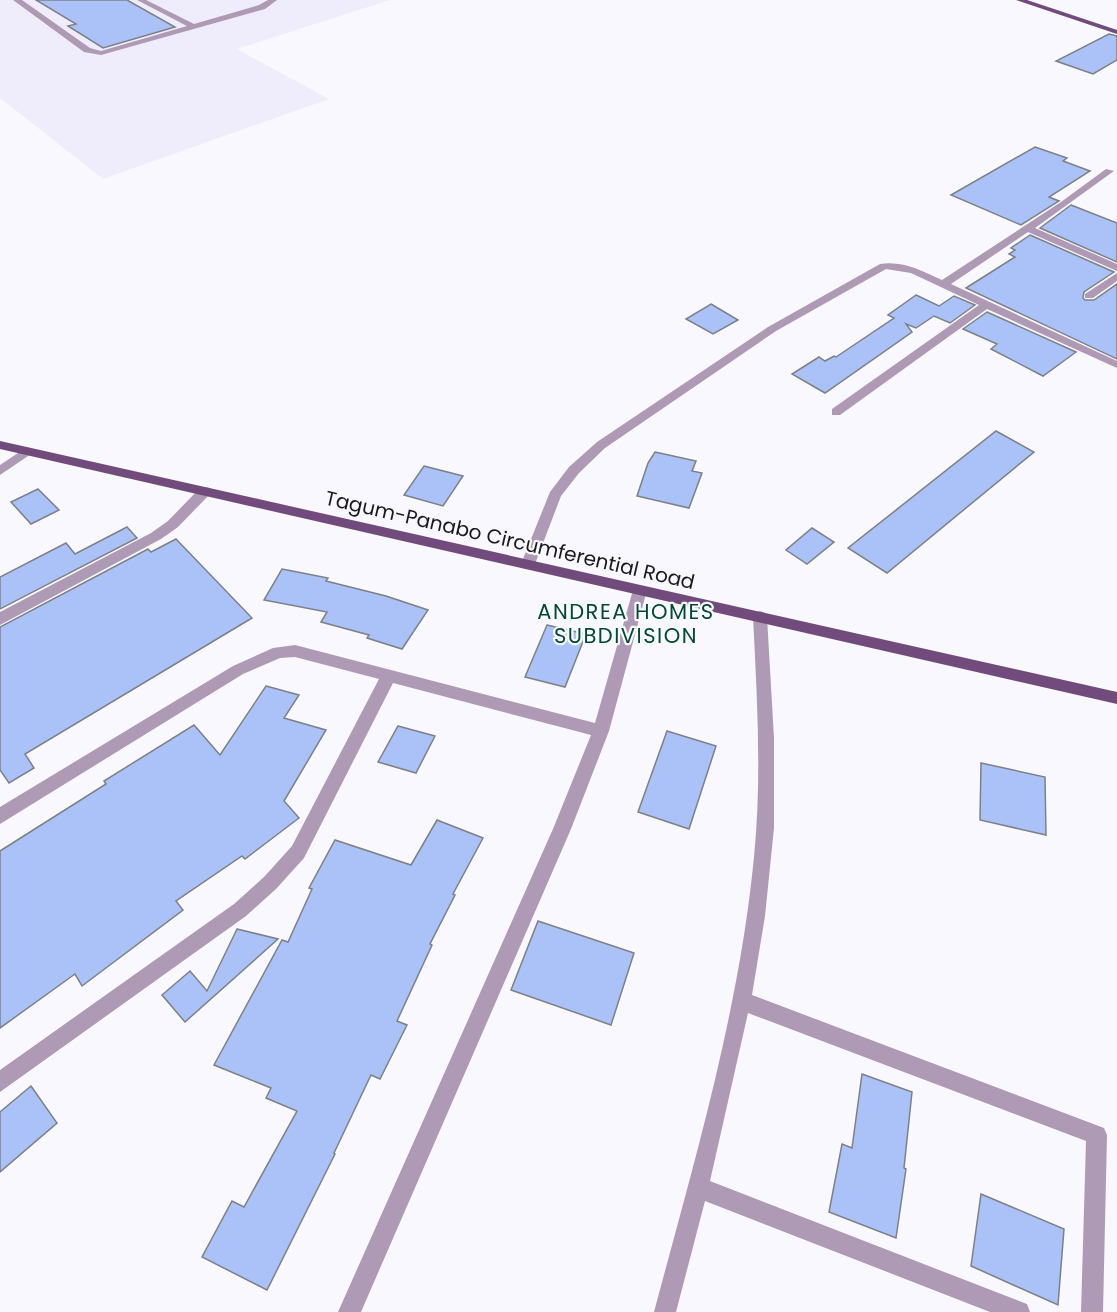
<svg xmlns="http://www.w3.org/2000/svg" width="1117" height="1312" viewBox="0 0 1117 1312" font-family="Poppins,sans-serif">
  <rect width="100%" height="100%" fill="#f9f8fe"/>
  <polygon fill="#efedfc" points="0,0 390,0 237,49 329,99 103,179 0,98"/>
  <g fill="#aac2f8" stroke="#7d8086" stroke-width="1.5">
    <polygon points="36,0 127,0 175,27 103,48 68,26 76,24"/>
    <polygon points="1109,34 1117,36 1117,60 1093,74 1056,61"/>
    <polygon points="1035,147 1067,158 1063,161 1090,171 1049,197 1059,201 1021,225 951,195"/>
    <polygon points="1071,205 1117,223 1117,262 1040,228"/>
    <polygon points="1030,235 1114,272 1084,292 1083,298 1085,300 1094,300 1117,284 1117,359 966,288 1015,257 1009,254 1015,250 1011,248"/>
    <polygon points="916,295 939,306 954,296 975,305 950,323 934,316 916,328 906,324 912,332 825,393 792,374 819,357 825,361 834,356 836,357 894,318 888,315"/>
    <polygon points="711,304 738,320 713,334 686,319"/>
    <polygon points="987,312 1076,352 1043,376 991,349 997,344 963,329"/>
    <polygon points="996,431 1034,452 887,573 848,548"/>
    <polygon points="655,452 696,461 692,471 702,473 689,508 637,496 648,463"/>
    <polygon points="424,466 463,476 443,506 404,495"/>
    <polygon points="38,489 59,510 31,524 11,502"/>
    <polygon points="127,527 137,538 0,609 0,577 66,543 75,554"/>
    <polygon points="812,528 834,542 807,564 786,550"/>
    <polygon points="176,539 252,618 25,754 34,768 9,783 0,770 0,627 148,549 151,552"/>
    <polygon points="282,569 328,578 326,581 386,596 428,610 402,649 367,638 369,635 321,622 327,612 264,600"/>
    <polygon points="547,625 586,634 565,687 525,677"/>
    <polygon points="266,686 299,695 284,718 326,730 284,801 299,818 245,859 242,856 176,901 183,910 82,986 75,974 0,1028 0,851 106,784 104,781 194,725 220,755"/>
    <polygon points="398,726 435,736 416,773 378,762"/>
    <polygon points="667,731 716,746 689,829 638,812"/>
    <polygon points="981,763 1045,777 1046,835 980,820"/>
    <polygon points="437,820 483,838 453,894 455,895 430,944 432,945 397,1021 407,1025 380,1079 371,1075 334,1153 335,1154 267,1290 202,1257 232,1201 244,1207 297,1111 266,1098 271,1088 214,1065 282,940 288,942 312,889 309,888 335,840 411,865"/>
    <polygon points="538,921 634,953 611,1025 511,990"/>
    <polygon points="237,929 278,939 185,1022 162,995 190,971 207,991"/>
    <polygon points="862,1074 912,1092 904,1168 906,1169 896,1238 829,1212 842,1144 852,1148"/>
    <polygon points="31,1086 57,1123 0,1172 0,1112"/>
    <polygon points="981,1194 1064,1229 1058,1305 971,1266"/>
  </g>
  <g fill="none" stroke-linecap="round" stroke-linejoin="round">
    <g fill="#af9ab5" fill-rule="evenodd">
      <polygon points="13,0 22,0 90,48 101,51 187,26 137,0 146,0 194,24 259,5 268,0 277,0 265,9 101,55 84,52"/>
      <path d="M1106,169l8,2 -79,57 82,36v7l-89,-39 -77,52 166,77v7l-130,-59 -147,106h-8v-6l147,-104 -68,-32 -25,-4 -110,62 -171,117 -26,25 -18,23 -26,68 -7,5 -5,-1 -2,-4 29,-72 19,-25 28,-25 171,-115 112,-63c22,-4 43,7 62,16l119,-78z"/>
      <polygon points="1117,273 1117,281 1093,298 1085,298 1085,294"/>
      <polygon points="27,447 33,451 31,454 0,475 0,465"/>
      <polygon points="205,487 210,488 212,491 210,494 178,527 161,539 0,625 0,612 151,533 168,521 200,488"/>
      <polygon points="640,585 647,590 609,731 571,829 361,1312 338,1312 553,829 591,735 393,683 304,858 276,889 246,916 0,1092 0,1070 234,904 264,877 292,846 379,679 295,657 280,658 243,674 0,824 0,807 233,666 273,648 295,645 595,723 633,590"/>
      <path d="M760,611l5,2 2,4 7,121v90l-9,88 -13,79 352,133 3,7 -4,177h-22l5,-171 -338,-128 -38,168 309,120 8,3 3,8h-40l-285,-111 -29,111h-22c40,-150 85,-300 100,-455 8,-80 3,-160 -1,-240l2,-4z"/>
    </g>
    <g fill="#704b7b" fill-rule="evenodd">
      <polygon points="1016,0 1027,0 1117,30 1117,34"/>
      <polygon points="0,441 1117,692 1117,704 0,449"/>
    </g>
  </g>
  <g text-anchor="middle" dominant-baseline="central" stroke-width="4.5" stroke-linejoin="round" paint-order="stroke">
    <g font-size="20" fill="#1a191c" stroke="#f9f8fe">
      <text transform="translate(510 540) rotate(13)">Tagum-Panabo Circumferential Road</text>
    </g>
    <g font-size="21" letter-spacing="1.5" fill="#014a30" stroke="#f9f8fe">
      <text x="626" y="611">ANDREA HOMES<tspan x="626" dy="24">SUBDIVISION</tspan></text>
    </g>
  </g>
</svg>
